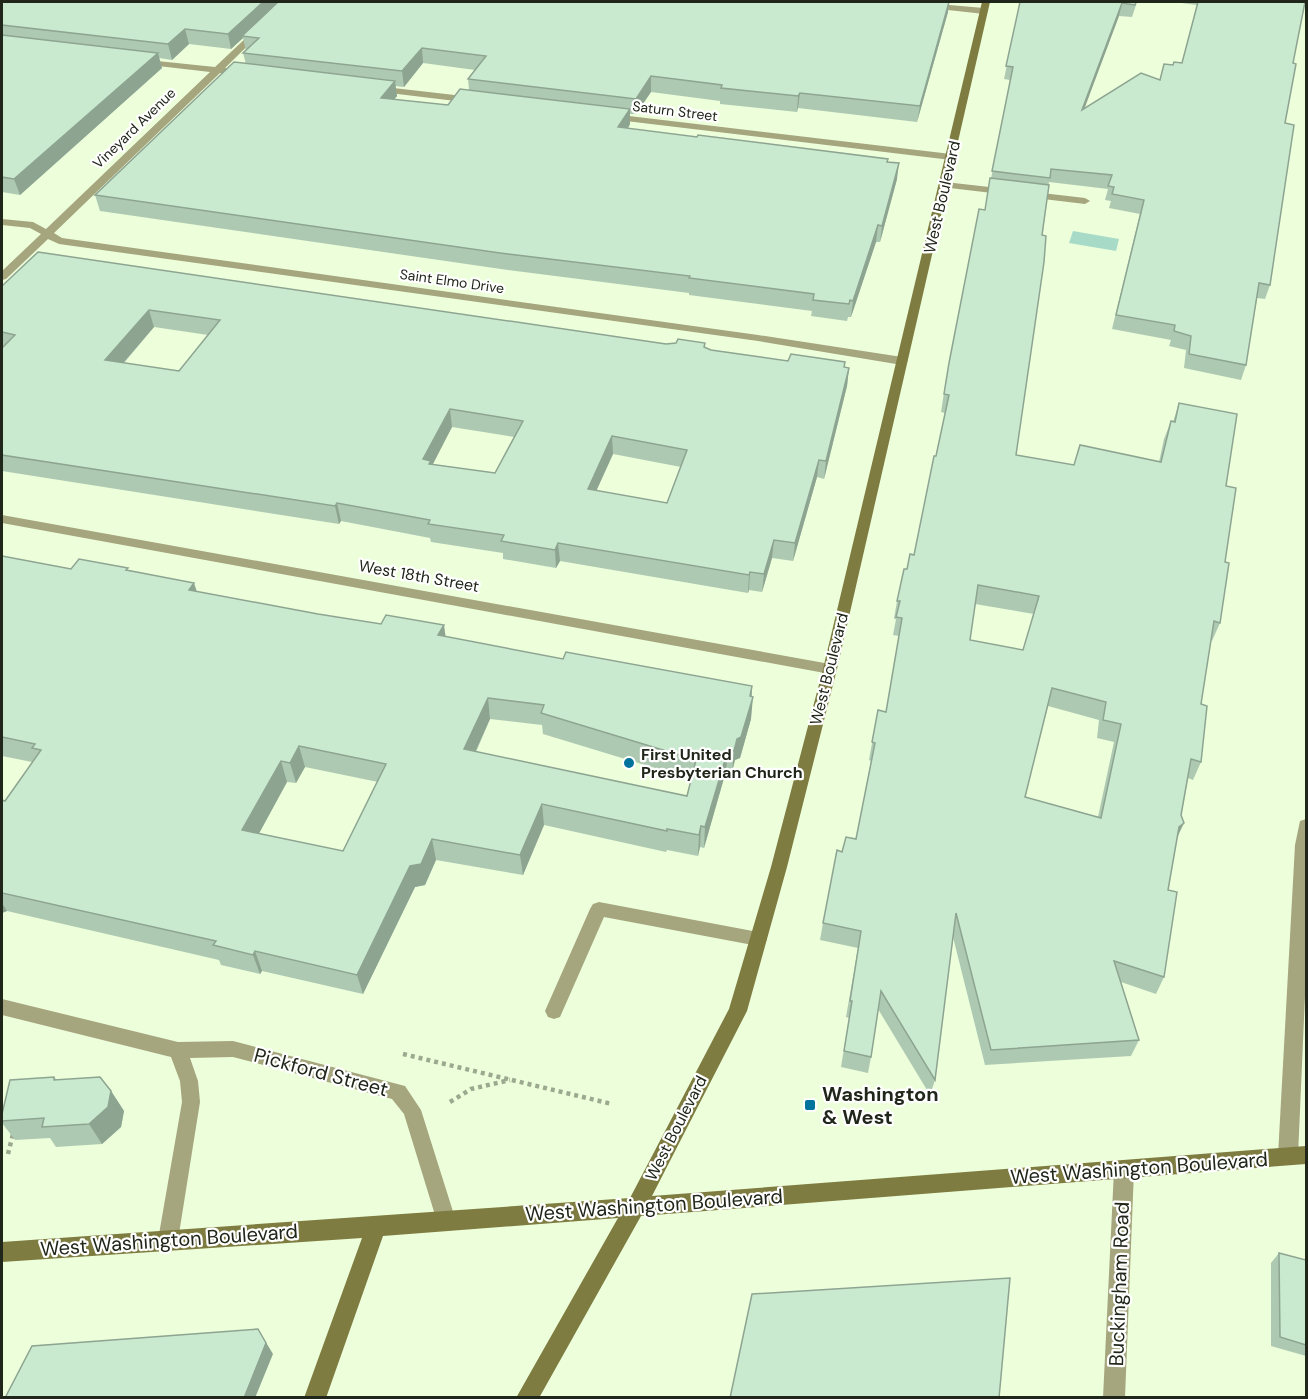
<svg xmlns="http://www.w3.org/2000/svg" width="1308" height="1399" viewBox="0 0 1308 1399" font-family="'DM Sans',sans-serif">
  <rect width="100%" height="100%" fill="#edfedb"/>
  <polygon fill="#a7dbc8" points="1073,231 1119,239 1116,251 1069,243"/>
  <g fill="none" stroke-linecap="round" stroke-linejoin="round">
    <g stroke="#9ca98f" stroke-width="4.5" stroke-dasharray="4 4" stroke-linecap="butt">
      <polyline points="403,1054 612,1104"/>
      <polyline points="450,1102 471,1089 510,1080"/>
      <polyline points="8,1154 13,1134"/>
    </g>
    <g fill="#a5a57e" fill-rule="evenodd">
      <polygon points="945,182 1085,198 1090,201 1085,204 941,187 941,183"/>
      <polygon points="599,902 758,932 764,934 767,939 764,944 758,946 604,917 560,1017 554,1019 548,1017 545,1011 590,909 593,904"/>
    </g>
    <g fill="#a5a57e" fill-rule="evenodd">
      <polygon points="284,2 292,2 225,68 248,71 248,75 220,73 54,233 62,238 758,335 902,357 908,361 902,365 758,341 59,244 48,239 6,279 2,280 2,271 41,234 30,228 2,225 2,219 33,222 46,229 210,72 141,64 138,63 138,59 215,67"/>
      <polygon points="890,2 914,2 984,8 988,11 984,14 894,4"/>
      <polygon points="376,86 472,97 477,100 472,103 373,91 373,87"/>
      <polygon points="612,114 951,154 956,157 951,160 609,119 609,115"/>
      <polygon points="2,515 830,664 837,669 830,674 2,523"/>
      <polygon points="1306,819 1306,973 1298,1156 1295,1163 1288,1165 1281,1163 1278,1156 1295,845 1300,821"/>
      <polygon points="2,999 178,1042 233,1041 405,1086 421,1110 456,1221 453,1228 446,1231 439,1228 404,1114 392,1099 233,1057 190,1058 198,1081 200,1102 178,1240 175,1247 168,1250 161,1247 158,1240 182,1102 180,1081 171,1057 2,1015"/>
      <polygon points="1124,1161 1131,1163 1134,1170 1125,1398 1103,1398 1114,1170 1117,1163"/>
    </g>
    <polygon fill="#7e7c41" fill-rule="evenodd" points="982,2 990,2 837,669 787,867 747,1011 652,1196 1306,1146 1306,1164 641,1216 539,1398 516,1398 618,1218 383,1236 326,1398 304,1398 362,1238 2,1262 2,1242 630,1198 729,1009 771,867 823,669"/>
  </g>
  <g fill="#aec9b2" fill-rule="evenodd">
    <path d="M2,2h949v1h-2l-1,9 -31,110 -119,-14 -1,4 -77,-8v-3l-69,-9 -15,22h-6v10l-2,5 260,33 9,17 -17,63h-4l-25,75h-3l-1,4 -36,-5 1,-5 -123,-16v-2l-188,-24 -401,-58 -5,-16 151,-131 -3,-11 3,-2 -3,-13 -12,11 -42,-5 -17,16 -13,-2 3,10 -142,127 -18,-3zM423,63l52,7 -7,9 1,11 -21,15 -54,-6 3,-3 -2,-10 9,1z"/>
    <path d="M1020,2h117l-5,15 -13,-1 -35,93 76,-29 13,-15 9,-2 15,-58 -23,-3h132v1h-1l-12,60 -8,60 -15,162 -5,14 -8,-1 -11,67 -5,15 -57,-12 2,-18 -17,-4 2,-6 -59,-11 28,-115 -31,-6 2,-7 -6,-1 3,-11 -59,-7 -33,273 58,10 85,-3 5,-23 7,-18 2,1 6,-19 47,83 -1,76 -5,61 -8,18 -1,-1 -10,64v58l-8,18 -5,-2 -20,112 -4,87 -8,17 -35,-12 18,58 -8,16 -146,9 -32,-128 -18,143 -5,15 -52,-86 -7,48 -3,16 -27,-6 8,-49 -3,-1 12,-69 -38,-8 3,-17 19,-71 14,-13 15,-78 -2,-1 9,-50 8,2 13,-76 -6,-1 3,-16h-2l3,-18 10,-32 7,-14 31,-142 -4,-1 5,-32 39,-170 25,-130 -6,-1zM975,604l59,10 -11,36 -53,-10zM1048,706l51,14 -2,18 17,4 -16,75 -73,-20z"/>
    <path d="M2,286l664,58 39,-1v5l6,2 77,11 61,7 -2,18 -23,93 -7,-2 -24,84 -21,-3 -10,34 -13,-2 -1,3 -188,-32 -4,7 -53,-9v-6l-72,-11 -1,-4 -89,-17 -2,3 -337,-53zM154,327l54,8 -29,36 -55,-8zM452,427l62,10 -19,36 -63,-9zM613,454l68,13 -14,36 -71,-12z"/>
    <path d="M2,556l69,13 58,1 68,22 366,67 189,27 -1,33 -11,39 -5,2 -3,12 -6,-1 -22,77 -4,-1 -2,9 -31,-6 -1,2 -122,-27 -21,50 -87,-15 -11,25 -10,2 -52,107 -101,-23 -2,3 -39,-9 -2,-5 -212,-49 -5,2v-113l3,1 27,-39 -30,-6zM490,719l52,6 1,9 148,45 -4,17 -211,-44zM305,767l73,15 -35,69 -84,-18 28,-51 9,1z"/>
    <polygon points="54,1077 56,1079 111,1091 124,1111 121,1127 102,1144 56,1147 50,1138 15,1140 2,1123 2,1114"/>
    <polygon points="1279,1253 1306,1260 1306,1356 1271,1346 1271,1263"/>
  </g>
  <g fill="#8da491">
    <polygon points="263,2 281,2 242,36 243,38 231,49 228,34"/>
    <polygon points="949,2 948,12 917,122 920,106"/>
    <polygon points="1122,3 1119,16 1079,123 1082,110"/>
    <polygon points="185,29 189,44 172,60 168,44"/>
    <polygon points="422,48 423,63 404,87 402,71"/>
    <polygon points="158,53 162,68 20,195 14,179"/>
    <polygon points="651,76 651,92 636,114 636,99"/>
    <polygon points="395,81 397,96 383,113 381,98"/>
    <polygon points="800,93 798,108 797,112 798,96"/>
    <polygon points="630,109 630,124 619,143 618,127"/>
    <polygon points="899,163 897,179 880,242 882,226"/>
    <polygon points="878,225 876,242 851,317 853,301"/>
    <polygon points="149,310 154,327 111,377 105,360"/>
    <polygon points="849,368 847,386 824,479 826,461"/>
    <polygon points="450,409 452,427 432,466 423,459"/>
    <polygon points="612,436 613,454 589,507 588,489"/>
    <polygon points="819,460 817,477 793,561 795,543"/>
    <polygon points="337,503 341,521 339,524 335,506"/>
    <polygon points="774,540 772,558 762,592 764,574"/>
    <polygon points="558,543 560,561 556,568 555,550"/>
    <polygon points="750,572 749,590 748,593 749,575"/>
    <polygon points="194,583 201,604 189,590"/>
    <polygon points="444,625 447,647 438,635"/>
    <polygon points="752,686 751,705 753,697 751,719 740,758 735,760 732,772 734,751"/>
    <polygon points="488,698 490,719 467,770 464,749"/>
    <polygon points="299,746 305,767 296,783 290,763"/>
    <polygon points="728,750 726,771 704,848 705,827"/>
    <polygon points="281,761 287,782 250,850 242,830"/>
    <polygon points="542,804 544,825 523,875 520,855"/>
    <polygon points="1184,823 1176,840 1179,827"/>
    <polygon points="701,826 700,847 698,856 699,835"/>
    <polygon points="432,839 436,860 425,885 415,887 363,994 357,975 410,866"/>
    <polygon points="2,903 7,911 2,913"/>
    <polygon points="255,951 262,971 260,974 253,955"/>
    <polygon points="111,1091 124,1111 121,1127 102,1144 89,1124"/>
    <polygon points="258,1329 273,1354 255,1398 244,1398"/>
  </g>
  <g fill="#caeacf" stroke="#8da491" stroke-width="1.5" fill-rule="evenodd">
    <polygon points="2,2 263,2 228,34 185,29 168,44 2,25"/>
    <polygon points="278,2 949,2 920,106 800,93 798,96 721,88 722,85 651,76 636,99 468,79 486,56 422,48 402,71 243,53 259,38 242,36"/>
    <polygon points="1020,2 1136,2 1135,5 1122,3 1082,110 1141,73 1160,80 1164,64 1173,65 1174,62 1182,63 1198,2 1305,2 1293,63 1296,64 1285,123 1294,125 1270,285 1259,283 1246,365 1189,354 1191,336 1174,331 1175,325 1116,315 1144,200 1112,194 1114,187 1108,186 1112,175 1051,169 1050,178 992,171 1013,67 1006,66"/>
    <polygon points="2,35 158,53 14,179 2,177"/>
    <polygon points="234,62 395,81 381,98 448,105 460,89 630,109 618,127 697,137 698,135 888,159 887,162 899,163 882,226 878,225 853,301 850,300 849,304 813,300 814,294 689,278 690,276 500,253 95,195"/>
    <path d="M990,178l59,7 -7,50 4,1 -2,26 -28,193 58,10 6,-20 81,17 10,-41 4,1 4,-19 58,11 -11,72 10,2 -11,74 4,1 -9,60 -6,-2 -13,83 6,2 -6,56 -10,-3 -10,56 3,8 -5,4 -11,63 9,2 -13,85 -50,-16 25,79 -148,10 -35,-137 -21,167 -54,-89 -10,66 -27,-6 8,-50h-2l11,-70 -38,-8 14,-73 5,2 4,-15 10,2 19,-96 -3,-1 6,-32 8,2 16,-94 -6,-1 4,-16h-3l7,-32h3l3,-15 4,1 20,-99h2l13,-61 -5,-1 5,-31 30,-154 6,1zM978,585l61,11 -16,54 -53,-10zM1052,688l54,14 -3,18 18,4 -20,94 -76,-21z"/>
    <path d="M38,252l628,92 10,-1 2,-4 27,4 -1,4 7,3 77,11 3,-7 54,8 -1,5 5,1 -23,93 -7,-1 -24,83 -21,-3 -10,34 -14,-2 -1,3 -191,-32 -3,7 -54,-9 3,-6 -76,-11 2,-4 -93,-17 -2,3 -333,-51v-107l13,-13 -13,-3v-46zM149,310l71,10 -41,51 -74,-11zM450,409l73,12 -28,52 -66,-9 2,-3 -8,-2zM612,436l75,14 -20,53 -79,-14z"/>
    <path d="M2,556l69,13 8,-10 49,9 -2,2 68,13 -5,7 129,24 63,10 5,-9 58,10 -6,10 125,24 3,-7 186,34 -2,10 3,1 -12,40 -4,2 -3,12 -6,-1 -23,77 -4,-1 -2,9 -32,-6v2l-125,-27 -22,51 -88,-16 -11,25 -11,2 -53,109 -102,-24 -2,4 -40,-10 3,-4 -214,-48v-93l3,1 36,-51 -9,-2 3,-4 -33,-7zM488,698l56,7 -3,8 155,47 -9,36 -223,-47zM299,746l87,18 -43,87 -101,-21 39,-69 9,2z"/>
    <polygon points="54,1077 54,1080 100,1077 111,1091 108,1107 89,1124 42,1127 44,1118 2,1121 2,1114 10,1080"/>
    <polygon points="1279,1253 1306,1260 1306,1345 1280,1337"/>
    <polygon points="1010,1278 999,1398 730,1398 752,1294"/>
    <polygon points="258,1329 266,1343 244,1398 5,1398 32,1346"/>
  </g>
  <g fill="#00739d" stroke="#fff" stroke-width="2">
    <circle cx="629" cy="763" r="6"/>
    <rect x="804" y="1099" width="12" height="12" rx="3"/>
  </g>
  <g text-anchor="middle" dominant-baseline="central" stroke-width="4.5" stroke-linejoin="round" paint-order="stroke">
    <g font-size="14" fill="#202619" stroke="#fff">
      <text transform="translate(675 111) rotate(7)">Saturn Street</text>
      <text transform="translate(134 128) rotate(-44)">Vineyard Avenue</text>
      <text transform="translate(452 281) rotate(8)">Saint Elmo Drive</text>
    </g>
    <g font-size="16" fill="#202619" stroke="#fff">
      <text transform="translate(942 197) rotate(-77)">West Boulevard</text>
      <text transform="translate(419 576) rotate(10)">West 18th Street</text>
      <text transform="translate(829 669) rotate(-76)">West Boulevard</text>
      <text transform="translate(676 1128) rotate(-63)">West Boulevard</text>
    </g>
    <g font-size="16" font-weight="bold" fill="#202619" stroke="#fff" text-anchor="start">
      <text x="641" y="754">First United<tspan x="641" dy="18">Presbyterian Church</tspan></text>
    </g>
    <g font-size="20" fill="#202619" stroke="#fff">
      <text transform="translate(321 1072) rotate(15)">Pickford Street</text>
      <text transform="translate(1139 1168) rotate(-4)">West Washington Boulevard</text>
      <text transform="translate(654 1205) rotate(-4)">West Washington Boulevard</text>
      <text transform="translate(169 1240) rotate(-4)">West Washington Boulevard</text>
      <text transform="translate(1119 1284) rotate(-88)">Buckingham Road</text>
    </g>
    <g font-size="20" font-weight="bold" fill="#202619" stroke="#fff" text-anchor="start">
      <text x="822" y="1094">Washington<tspan x="822" dy="23">&amp; West</tspan></text>
    </g>
  </g>
  <rect width="1308" height="1399" fill="none" stroke="#202619" stroke-width="6"/>
</svg>
